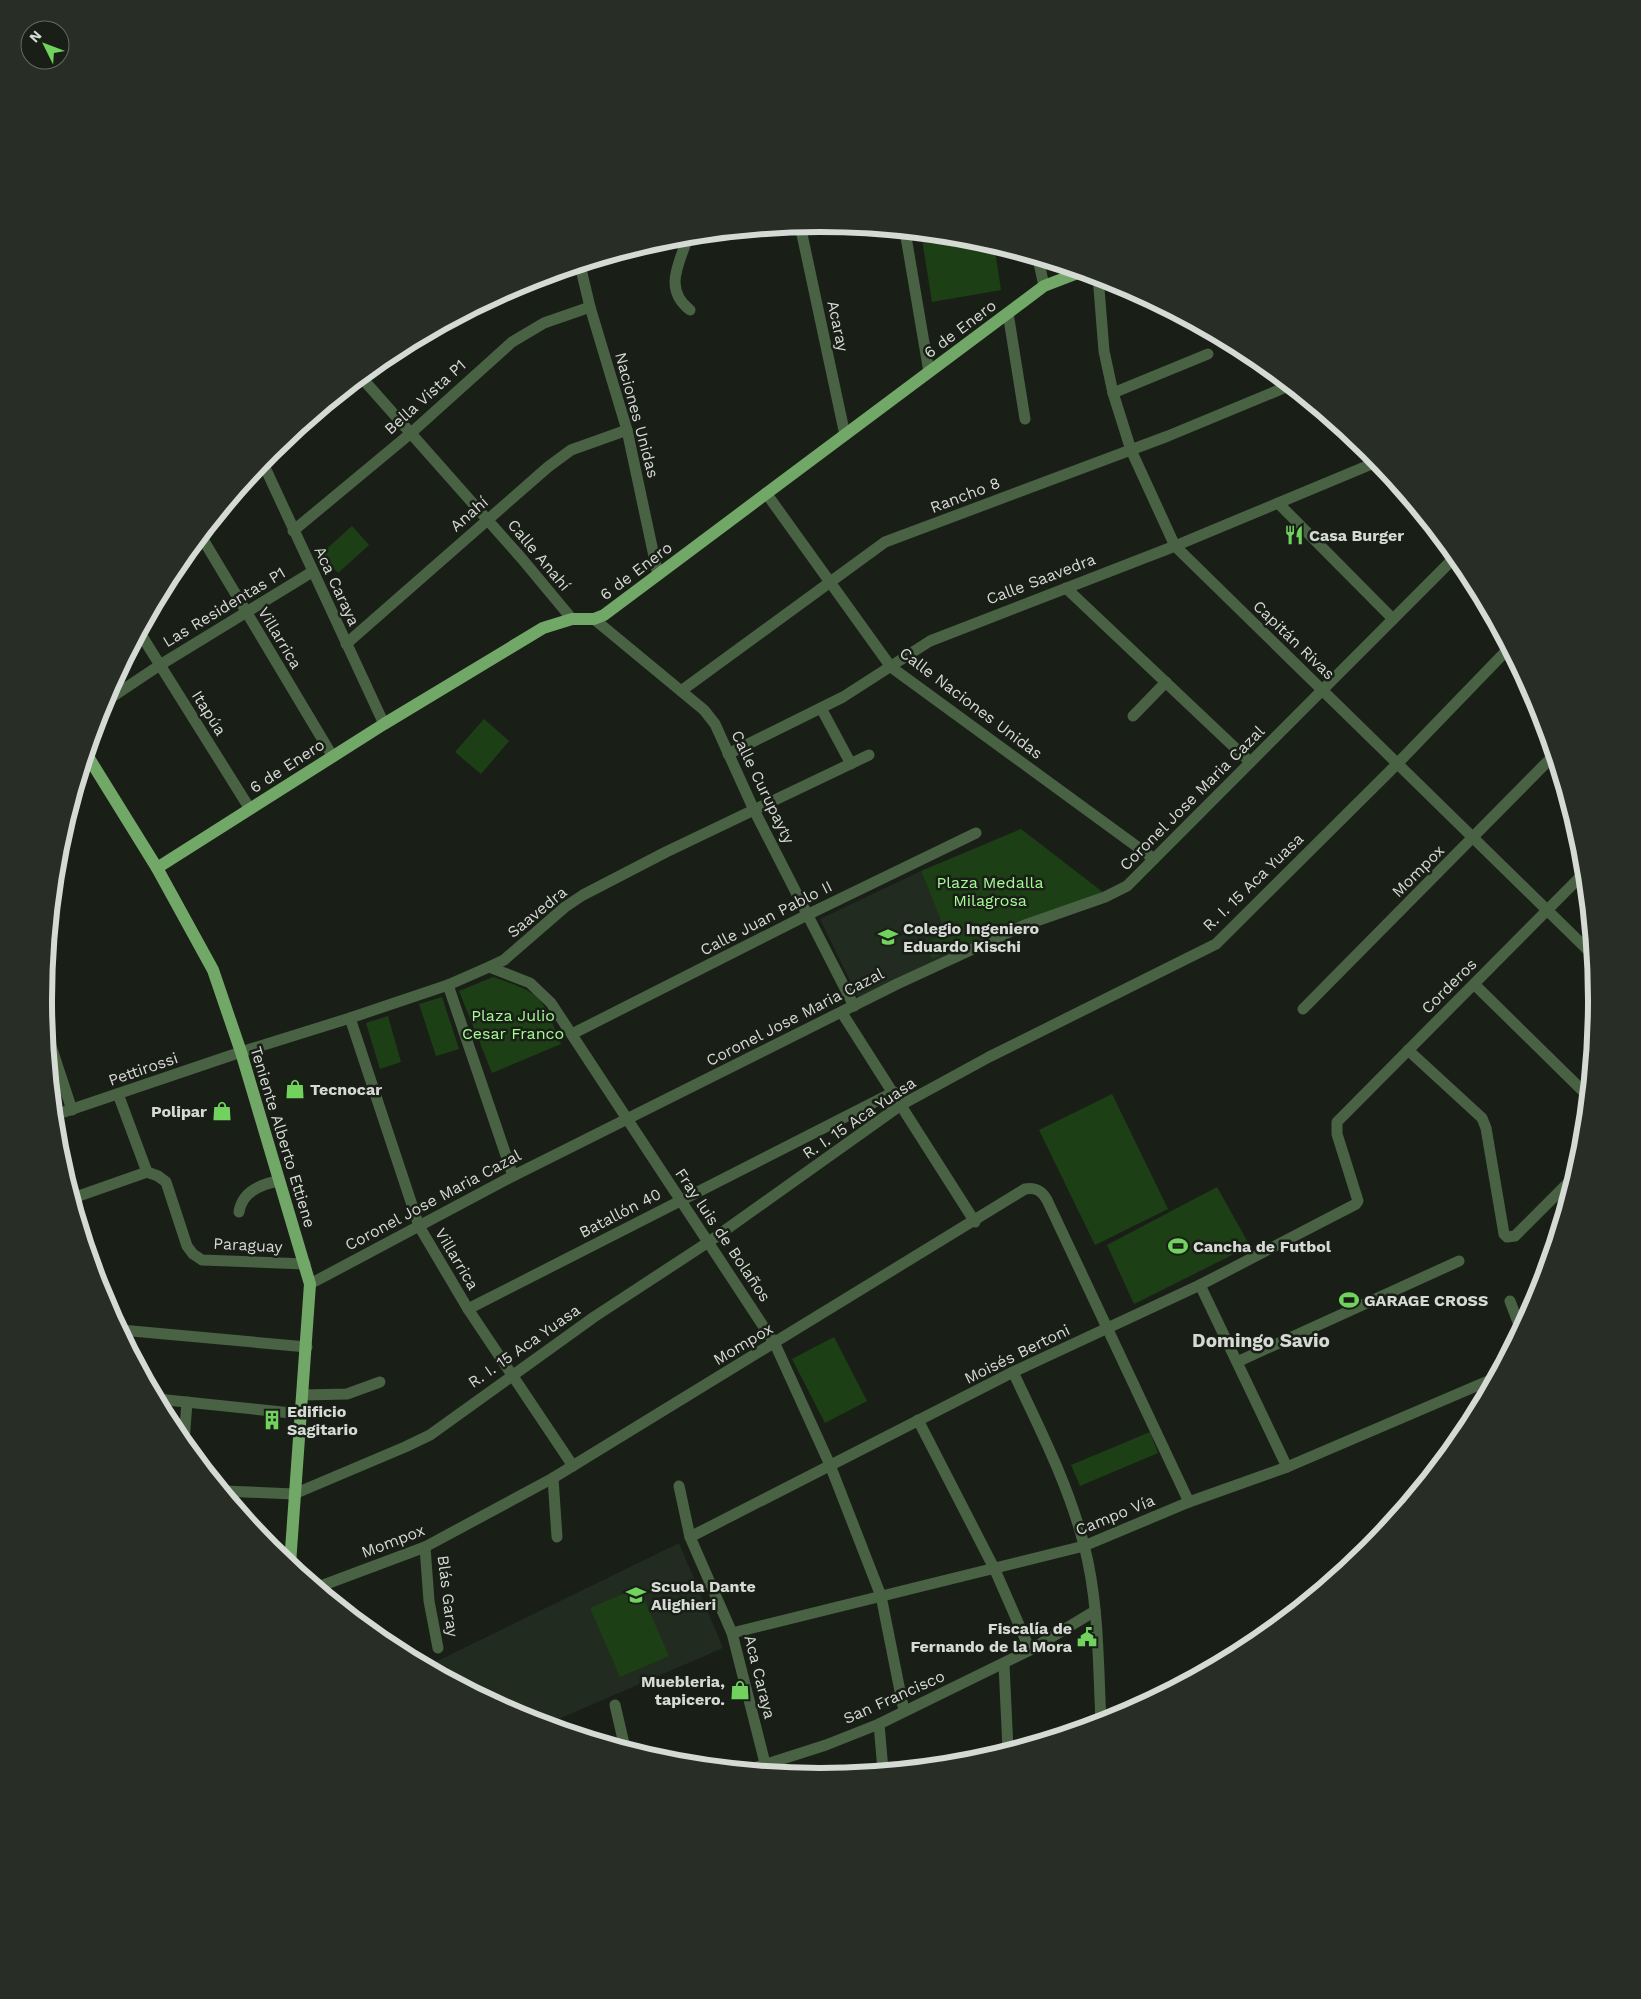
<svg xmlns="http://www.w3.org/2000/svg" width="1641" height="1999" viewBox="0 0 1641 1999" font-family="'Work Sans',sans-serif">
  <rect width="100%" height="100%" fill="#191f17"/>
  <g fill="#212b1f">
    <polygon points="921,871 955,954 858,997 820,919"/>
    <polygon points="679,1543 723,1648 547,1724 523,1717 427,1666"/>
  </g>
  <g fill="#1d3f15">
    <polygon points="921,233 972,238 994,244 1001,290 932,302"/>
    <polygon points="352,526 369,545 338,573 321,554"/>
    <polygon points="484,719 509,741 481,774 455,752"/>
    <polygon points="1021,829 1104,893 955,954 952,949 932,959 925,943 946,933 921,871"/>
    <path d="M493,977c51,17 48,19 68,67l-69,29 -33,-82z"/>
    <polygon points="442,997 459,1049 436,1056 419,1004"/>
    <polygon points="388,1016 401,1062 380,1069 366,1023"/>
    <polygon points="1112,1094 1168,1209 1095,1245 1039,1130"/>
    <polygon points="1217,1187 1250,1246 1134,1304 1107,1245"/>
    <polygon points="834,1337 867,1401 825,1423 792,1359"/>
    <polygon points="1150,1432 1158,1453 1080,1486 1071,1465"/>
    <polygon points="639,1587 669,1656 620,1677 590,1608"/>
  </g>
  <g fill="none" stroke-linecap="round" stroke-linejoin="round">
    <g stroke="#486243" stroke-width="11">
      <polyline points="800,225 845,435"/>
      <polyline points="905,231 929,372"/>
      <polyline points="688,236 692,239 720,233"/>
      <path d="M688,237c-9,27 -25,52 2,73"/>
      <polyline points="1038,258 1044,286"/>
      <polyline points="580,265 590,307 627,430 658,575"/>
      <polyline points="1098,276 1104,351 1113,393 1131,450 1175,546 1593,955"/>
      <polyline points="1008,313 1025,419"/>
      <polyline points="361,377 523,560 572,619"/>
      <polyline points="1113,393 1208,354"/>
      <polyline points="262,461 384,724"/>
      <polyline points="766,493 891,667 1154,859"/>
      <polyline points="1278,503 1393,619"/>
      <polyline points="293,531 411,433 512,342 544,323 590,307"/>
      <polyline points="201,536 333,757"/>
      <polyline points="1066,588 1250,762"/>
      <polyline points="594,619 704,710 715,724 754,810 854,1006"/>
      <polyline points="140,633 250,809"/>
      <polyline points="346,644 548,467 571,450 627,430"/>
      <polyline points="681,691 885,542 1168,436 1291,385"/>
      <polyline points="103,703 160,665 312,572"/>
      <polyline points="821,708 851,764"/>
      <polyline points="1133,716 1166,682"/>
      <polyline points="728,754 843,697 930,641 1175,546 1379,461"/>
      <polyline points="489,967 530,983 551,1003 775,1344 830,1465 881,1596 904,1711"/>
      <polyline points="1474,984 1588,1096"/>
      <polyline points="448,985 513,1176"/>
      <polyline points="1303,1009 1554,755"/>
      <polyline points="842,1013 975,1222"/>
      <polyline points="350,1018 419,1226 468,1309 573,1466"/>
      <polyline points="47,1034 72,1110"/>
      <polyline points="572,1034 809,914 976,833"/>
      <polyline points="1408,1050 1482,1118 1486,1128 1504,1234 1507,1237 1515,1236 1575,1176"/>
      <polyline points="118,1094 147,1172 158,1176 166,1182 187,1246 193,1254 202,1260 305,1264"/>
      <polyline points="55,1115 241,1052 350,1018 448,985 489,967 504,960 565,907 583,895 666,852 869,755"/>
      <polyline points="73,1198 147,1172"/>
      <path d="M239,1212c3,-20 22,-28 40,-31"/>
      <polyline points="310,1284 513,1176 897,984 1025,925 1105,897 1127,886 1456,556"/>
      <polyline points="1200,1285 1287,1467"/>
      <polyline points="1510,1301 1521,1330"/>
      <polyline points="468,1309 894,1092"/>
      <polyline points="121,1330 307,1347"/>
      <polyline points="1237,1362 1459,1261"/>
      <path d="M1013,1372c27,57 55,112 71,173 15,57 14,118 17,177"/>
      <polyline points="303,1395 347,1394 380,1382"/>
      <polyline points="157,1399 301,1414"/>
      <polyline points="918,1420 995,1570 1030,1650"/>
      <polyline points="184,1442 187,1402"/>
      <polyline points="553,1478 557,1537"/>
      <polyline points="679,1486 690,1537 732,1633 767,1771"/>
      <polyline points="224,1491 294,1494 405,1447 430,1435 594,1317 710,1241 901,1105 989,1057 1216,944 1397,764 1509,648"/>
      <polyline points="690,1537 1013,1372 1200,1285 1356,1204 1358,1201 1337,1134 1337,1122 1585,872"/>
      <polyline points="425,1547 429,1601 438,1648"/>
      <path d="M318,1587l107,-40 128,-69 472,-289c11,-2 17,2 22,11l142,302"/>
      <polyline points="732,1633 1084,1546 1189,1502 1287,1467 1495,1378"/>
      <polyline points="1004,1664 1008,1750"/>
      <polyline points="615,1705 625,1748"/>
      <polyline points="879,1724 883,1770"/>
      <polyline points="751,1769 826,1745 879,1724 1030,1650 1095,1611"/>
    </g>
    <g stroke="#72a867" stroke-width="12">
      <polyline points="87,755 157,868 213,970 241,1052 310,1284 290,1564"/>
      <polyline points="157,868 384,724 543,628 572,619 594,619 604,615 1044,286 1083,271"/>
    </g>
  </g>
  <defs>
    <symbol id="restaurant-bare" viewBox="-9 -9 18 18"><path d="M-5-6h1v4h1v-4h1v4h1v-4h1v5L-1.5 .5V6h-2V.5L-5-1ZM5-6V6H3V1.5H1.5Q1.5-4 5-6Z" fill="#71d25e" stroke="#191f17" stroke-width="2.5" paint-order="stroke"/></symbol>
    <symbol id="school-bare" viewBox="-9 -9 18 18"><path d="M0-5L7-2L0 1L-7-2ZM-4 1L0 2.5L4 1V4Q0 6-4 4Z" fill="#71d25e" stroke="#191f17" stroke-width="2.5" paint-order="stroke"/></symbol>
    <symbol id="shop-bare" viewBox="-9 -9 18 18"><path d="M-5-2.5h2.3a2.7 3.5 0 0 1 5.4 0H5L5.5 6h-11ZM-1.5-2.5h3a1.5 2.3 0 0 0-3 0Z" fill="#71d25e" stroke="#191f17" stroke-width="2.5" paint-order="stroke"/></symbol>
    <symbol id="stadium-bare" viewBox="-9 -9 18 18"><path d="M0-5a6.5 5 0 1 0 0 10a6.5 5 0 1 0 0-10ZM-3.5-1.8h7v3.6h-7Z" fill="#71d25e" stroke="#191f17" stroke-width="2.5" paint-order="stroke"/></symbol>
    <symbol id="building-bare" viewBox="-9 -9 18 18"><path d="M-4-6H4V6H1V3H-1V6H-4ZM-2.5-4.3h1.7v1.8h-1.7ZM.8-4.3h1.7v1.8H.8ZM-2.5-1h1.7V.8h-1.7ZM.8-1h1.7V.8H.8Z" fill="#71d25e" stroke="#191f17" stroke-width="2.5" paint-order="stroke"/></symbol>
    <symbol id="civic-bare" viewBox="-9 -9 18 18"><path d="M-.6-6.5H3V-4.5H.6V-3L4-1V1h2V6H-6V1h2V-1L-.6-3ZM-1.2 2.5V6h2.4V2.5Z" fill="#71d25e" stroke="#191f17" stroke-width="2.5" paint-order="stroke"/></symbol>
  </defs>
  <g fill-rule="evenodd">
    <use href="#restaurant-bare" x="1280" y="521" width="28" height="28"/>
    <use href="#school-bare" x="874" y="923" width="28" height="28"/>
    <use href="#shop-bare" x="281" y="1075" width="28" height="28"/>
    <use href="#shop-bare" x="208" y="1097" width="28" height="28"/>
    <use href="#stadium-bare" x="1164" y="1232" width="28" height="28"/>
    <use href="#stadium-bare" x="1335" y="1286" width="28" height="28"/>
    <use href="#building-bare" x="258" y="1406" width="28" height="28"/>
    <use href="#school-bare" x="622" y="1581" width="28" height="28"/>
    <use href="#civic-bare" x="1073" y="1623" width="28" height="28"/>
    <use href="#shop-bare" x="726" y="1676" width="28" height="28"/>
  </g>
  <g text-anchor="middle" dominant-baseline="central" stroke-width="5" stroke-linejoin="round" paint-order="stroke">
    <g font-size="16" fill="#d5dad4" stroke="#191f17">
      <text transform="translate(838 326) rotate(78)">Acaray</text>
      <text transform="translate(960 329) rotate(-37)">6 de Enero</text>
      <text transform="translate(425 397) rotate(-42)">Bella Vista P1</text>
      <text transform="translate(637 415) rotate(75)">Naciones Unidas</text>
      <text transform="translate(965 495) rotate(-21)">Rancho 8</text>
      <text transform="translate(469 514) rotate(-41)">Anahí</text>
      <text transform="translate(539 555) rotate(50)">Calle Anahí</text>
      <text transform="translate(636 571) rotate(-37)">6 de Enero</text>
      <text transform="translate(1041 579) rotate(-21)">Calle Saavedra</text>
      <text transform="translate(337 586) rotate(65)">Aca Caraya</text>
      <text transform="translate(224 607) rotate(-31)">Las Residentas P1</text>
      <text transform="translate(280 638) rotate(59)">Villarrica</text>
      <text transform="translate(1294 640) rotate(44)">Capitán Rivas</text>
      <text transform="translate(971 703) rotate(37)">Calle Naciones Unidas</text>
      <text transform="translate(209 713) rotate(58)">Itapúa</text>
      <text transform="translate(287 766) rotate(-33)">6 de Enero</text>
      <text transform="translate(763 787) rotate(64)">Calle Curupayty</text>
      <text transform="translate(1192 798) rotate(-45)">Coronel Jose Maria Cazal</text>
      <text transform="translate(1418 871) rotate(-45)">Mompox</text>
      <text transform="translate(1253 882) rotate(-44)">R. I. 15 Aca Yuasa</text>
      <text transform="translate(537 912) rotate(-39)">Saavedra</text>
      <text transform="translate(766 918) rotate(-27)">Calle Juan Pablo II</text>
      <text transform="translate(1449 986) rotate(-45)">Corderos</text>
      <text transform="translate(795 1017) rotate(-27)">Coronel Jose Maria Cazal</text>
      <text transform="translate(143 1069) rotate(-19)">Pettirossi</text>
      <text transform="translate(859 1118) rotate(-34)">R. I. 15 Aca Yuasa</text>
      <text transform="translate(283 1137) rotate(73)">Teniente Alberto Ettiene</text>
      <text transform="translate(433 1200) rotate(-28)">Coronel Jose Maria Cazal</text>
      <text transform="translate(620 1213) rotate(-27)">Batallón 40</text>
      <text transform="translate(723 1235) rotate(56)">Fray luis de Bolaños</text>
      <text transform="translate(248 1245) rotate(3)">Paraguay</text>
      <text transform="translate(457 1259) rotate(59)">Villarrica</text>
      <text transform="translate(743 1344) rotate(-31)">Mompox</text>
      <text transform="translate(524 1346) rotate(-35)">R. I. 15 Aca Yuasa</text>
      <text transform="translate(1017 1354) rotate(-26)">Moisés Bertoni</text>
      <text transform="translate(1115 1515) rotate(-22)">Campo Vía</text>
      <text transform="translate(393 1541) rotate(-21)">Mompox</text>
      <text transform="translate(448 1596) rotate(83)">Blás Garay</text>
      <text transform="translate(760 1677) rotate(76)">Aca Caraya</text>
      <text transform="translate(894 1697) rotate(-24)">San Francisco</text>
    </g>
    <g font-size="16" font-weight="bold" fill="#d5dad4" stroke="#191f17" text-anchor="start">
      <text x="1309" y="535">Casa Burger</text>
      <text x="903" y="928">Colegio Ingeniero<tspan x="903" dy="18">Eduardo Kischi</tspan></text>
      <text x="310" y="1089">Tecnocar</text>
      <text x="207" y="1111" text-anchor="end">Polipar</text>
      <text x="1193" y="1246">Cancha de Futbol</text>
      <text x="1364" y="1300">GARAGE CROSS</text>
      <text x="287" y="1411">Edificio<tspan x="287" dy="18">Sagitario</tspan></text>
      <text x="651" y="1586">Scuola Dante<tspan x="651" dy="18">Alighieri</tspan></text>
      <text x="1072" y="1628" text-anchor="end">Fiscalía de<tspan x="1072" dy="18">Fernando de la Mora</tspan></text>
      <text x="725" y="1681" text-anchor="end">Muebleria,<tspan x="725" dy="18">tapicero.</tspan></text>
    </g>
    <g font-size="16" fill="#a6fb95" stroke="#191f17">
      <text x="990" y="882">Plaza Medalla<tspan x="990" dy="18">Milagrosa</tspan></text>
      <text x="513" y="1015">Plaza Julio<tspan x="513" dy="18">Cesar Franco</tspan></text>
    </g>
    <g font-size="19" font-weight="bold" fill="#d5dad4" stroke="#191f17">
      <text x="1261" y="1340">Domingo Savio</text>
    </g>
  </g>
  <path d="M0 0H1641V1999H0ZM52 1000a768 768 0 1 1 1536 0a768 768 0 1 1-1536 0Z" fill="#282e26" fill-rule="evenodd"/>
  <path fill="none" stroke="#d5dad4" stroke-width="6" d="M52 1000a768 768 0 1 1 1536 0a768 768 0 1 1-1536 0Z"/>
  <g transform="translate(45 45) rotate(312)"><circle r="24" fill="#191f17" stroke="#646a63"/>
  <path d="M0-4L9 19L0 12L-9 19Z" fill="#71d25e"/>
  <text y="-8" font-size="14" font-weight="bold" text-anchor="middle" fill="#d5dad4">N</text>
  </g>
</svg>
